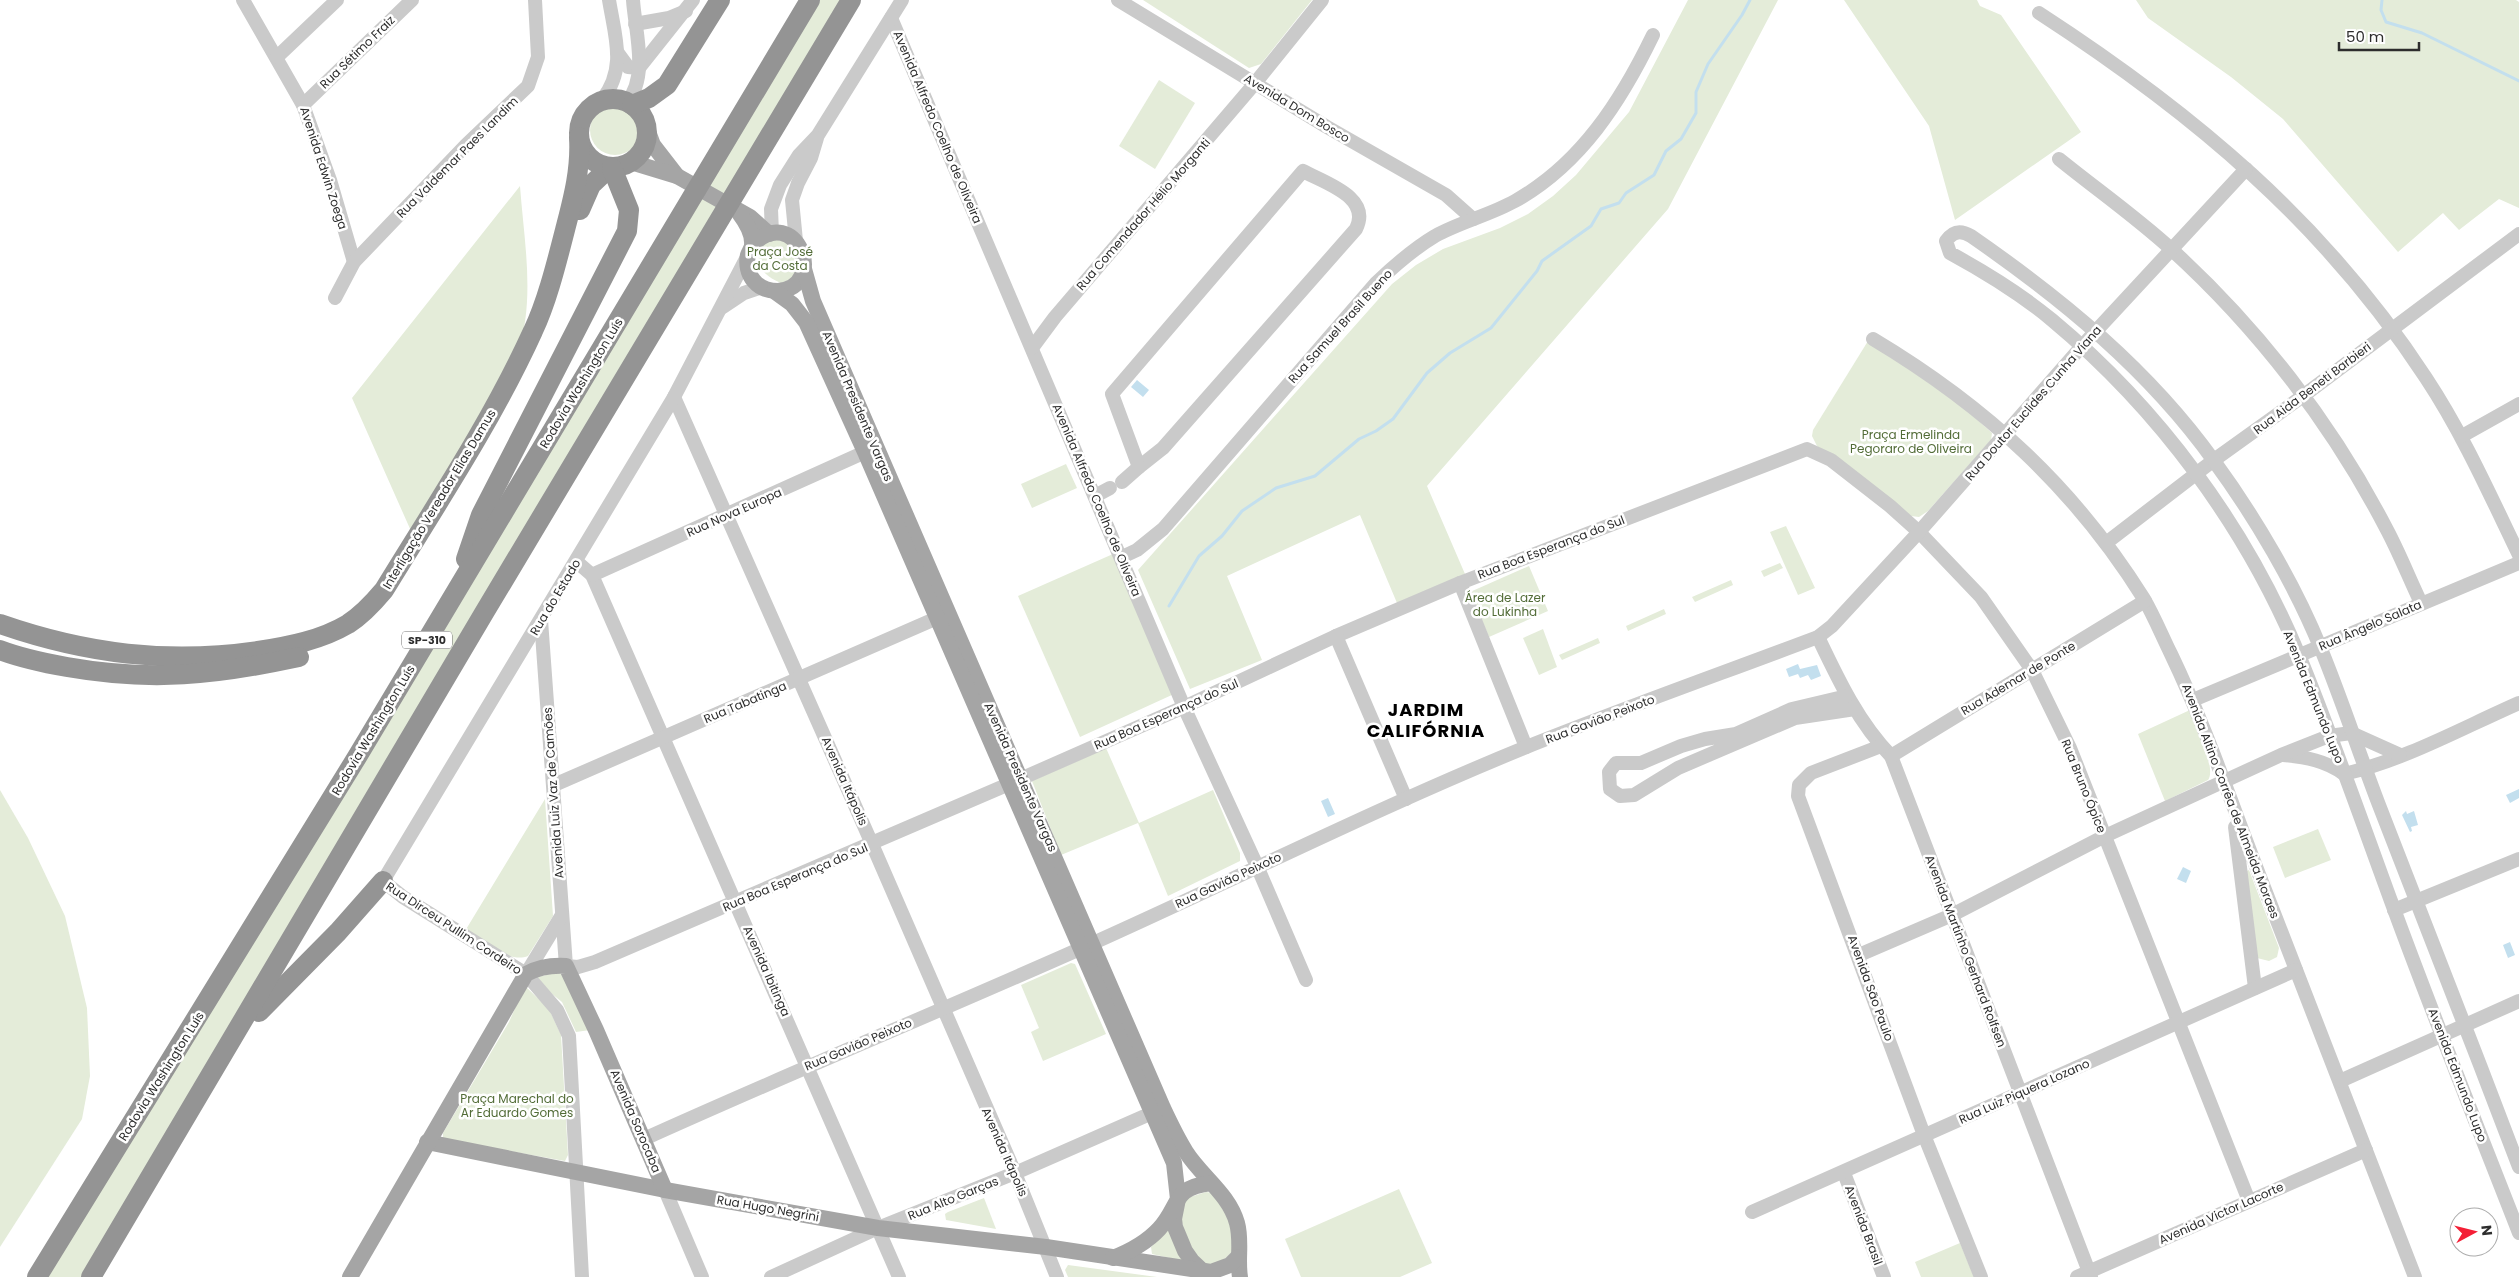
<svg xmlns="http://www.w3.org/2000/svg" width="2519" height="1277" viewBox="0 0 2519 1277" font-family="Poppins,sans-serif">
  <rect width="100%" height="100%" fill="#fff"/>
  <g fill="#e4ecd9">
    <polygon points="818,0 844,0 84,1277 44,1277"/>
    <polygon points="1143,0 1312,0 1261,64 1249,68"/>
    <polygon points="1688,0 1778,0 1668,209 1427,486 1465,574 1397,603 1360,515 1227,576 1262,660 1190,689 1138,570 1392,284 1416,265 1443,249 1500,228 1528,214 1553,196 1576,175 1629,112"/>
    <polygon points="1844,0 1977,0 1980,6 2001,15 2081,132 1955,220 1929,126"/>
    <polygon points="2136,0 2516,0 2519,2 2519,208 2499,199 2459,230 2443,213 2398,252 2283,119 2231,77 2148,18"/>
    <polygon points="1159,80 1195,103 1155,169 1119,146"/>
    <circle cx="615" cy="130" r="25"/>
    <path d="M520,186c4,55 16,116 -3,168l-106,177 -59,-133z"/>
    <path d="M766,238l28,5 3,34 -16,6c-24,-10 -28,-24 -15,-45z"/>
    <polygon points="1868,341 1960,404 1992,433 1991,440 1928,511 1919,517 1911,516 1817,446 1812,436 1813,430"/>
    <polygon points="1066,464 1077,488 1032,508 1021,484"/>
    <polygon points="1786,526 1815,588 1798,595 1770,532"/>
    <polygon points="1113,554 1174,694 1080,737 1018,596"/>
    <polygon points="1780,563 1783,568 1764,577 1761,571"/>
    <polygon points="1529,566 1548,611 1489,637 1470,592"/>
    <polygon points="1731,580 1733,585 1695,602 1692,597"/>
    <polygon points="1664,609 1666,614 1628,631 1626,626"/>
    <polygon points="1543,629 1557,667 1539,675 1523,638"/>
    <polygon points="1598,638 1600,643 1562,660 1559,655"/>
    <path d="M2190,710c5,15 27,58 18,70l-43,21 -27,-67z"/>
    <polygon points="1106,748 1139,823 1213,790 1240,853 1240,861 1168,896 1138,823 1061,855 1032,781"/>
    <polygon points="0,790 28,838 65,916 87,1008 90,1076 82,1119 0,1247"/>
    <path d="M545,799l8,117 -25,40c-19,8 -46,-16 -63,-25z"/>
    <polygon points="2318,829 2331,860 2285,878 2273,847"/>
    <polygon points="2249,870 2279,948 2277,957 2269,961 2257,958 2247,871"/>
    <polygon points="1071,963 1075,964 1106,1034 1043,1061 1031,1032 1039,1028 1021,985"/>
    <polygon points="559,972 563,976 590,1030 576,1032 562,1002 541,985 538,977"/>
    <polygon points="525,986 549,1009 561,1035 568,1155 565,1161 443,1139 443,1133 509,1022"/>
    <polygon points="1399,1189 1432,1263 1400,1277 1301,1277 1285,1239"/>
    <path d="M1206,1192l7,1 20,34 -1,25c-9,9 -15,13 -28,12l-13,-10 -12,-42 8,-14z"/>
    <polygon points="984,1198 996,1229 946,1220 945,1214 948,1212"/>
    <polygon points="1169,1229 1183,1261 1152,1254 1151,1247"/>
    <polygon points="1960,1243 1974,1277 1921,1277 1915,1262"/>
    <polygon points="1068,1265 1157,1277 1068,1277 1065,1270"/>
  </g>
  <g fill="#c3dfee">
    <polygon points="1137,380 1149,390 1143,397 1131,387"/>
    <polygon points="1798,664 1800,669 1817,665 1821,676 1811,680 1808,675 1800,678 1798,674 1789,677 1786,669"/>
    <polygon points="2519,789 2519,798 2510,803 2506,795"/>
    <polygon points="1328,798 1335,814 1328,817 1321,801"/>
    <polygon points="2406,811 2407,814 2414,811 2418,825 2411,827 2412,831 2410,832 2402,815"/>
    <polygon points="2183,867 2191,871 2186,883 2177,879"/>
    <polygon points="2510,942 2515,955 2508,958 2503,945"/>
  </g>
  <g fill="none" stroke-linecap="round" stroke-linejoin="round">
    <g stroke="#c3dfee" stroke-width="3">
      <polyline points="2382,0 2381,10 2386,22 2422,33 2519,81"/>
      <polyline points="1169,606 1199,556 1222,536 1242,511 1276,488 1315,476 1359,439 1376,431 1393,419 1427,373 1450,353 1491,328 1537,271 1542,261 1591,226 1601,209 1619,203 1626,193 1654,175 1666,151 1681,139 1696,113 1696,92 1708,64 1742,15 1750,0"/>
    </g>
    <g stroke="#cacaca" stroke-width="14">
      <polyline points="243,0 303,105 330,180 354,262"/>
      <polyline points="1118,0 1327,127 1446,195 1473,219"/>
      <path d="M2039,13c154,100 285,209 387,365 37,56 64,117 93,177"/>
      <polyline points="891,18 1184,707 1257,866 1306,980"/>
      <polyline points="635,24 669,18 686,11"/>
      <polyline points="617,52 628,67 639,68 693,0"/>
      <polyline points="277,57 337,0"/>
      <path d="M602,100c25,-32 13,-63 7,-100"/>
      <path d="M627,102c22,-26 8,-71 6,-102"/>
      <polyline points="303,105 412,0"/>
      <path d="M2059,159c37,30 77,58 112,90 87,79 161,175 215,279 13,24 23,50 35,75"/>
      <path d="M1303,171c22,12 69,26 53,58l-193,219 -24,19 -27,-73z"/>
      <polyline points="772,233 771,209 780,185 799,155 818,135 902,0"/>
      <polyline points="796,241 792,200 798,183 811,158 817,138"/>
      <polyline points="335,298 354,262 466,145 528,86 538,57 535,0"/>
      <polyline points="723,307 744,293 762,287"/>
      <path d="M1873,339c112,67 201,148 271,260 10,17 18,37 27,55 35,73 61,151 91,228 52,131 102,263 153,395"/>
      <polyline points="1032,348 1055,317 1256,82 1322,0"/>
      <polyline points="674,397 872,844 1015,1173 1057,1277"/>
      <polyline points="2462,436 2519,404"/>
      <polyline points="1122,482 1139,467"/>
      <polyline points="1095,496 1110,488"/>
      <polyline points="2106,543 2214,460 2303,396 2519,234"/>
      <path d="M1122,557l15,-7 26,-21 213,-246c19,-18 37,-34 59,-47 25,-14 55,-21 80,-35 66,-37 106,-100 138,-166"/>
      <polyline points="577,562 592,575 899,1277"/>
      <polyline points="592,575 874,448"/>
      <polyline points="1460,583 1526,747"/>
      <polyline points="541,620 566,966 578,967 595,962 1009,784 1184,707 1336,636 1460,583 1807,449 1831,460 1890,506 1919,532 1981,597 2032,670 2070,748 2249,1201"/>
      <polyline points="1336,636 1406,799"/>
      <path d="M1818,637c20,42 40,85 73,119l200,521"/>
      <polyline points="1847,696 1792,709 1736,734 1705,739 1681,746 1641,763 1616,763 1609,772 1610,789 1620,796 1634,795 1678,768 1795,718 1855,709"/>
      <polyline points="2193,700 2519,563"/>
      <polyline points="1881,746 1811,773 1799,785 1798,796 1924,1135 1981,1277"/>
      <path d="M2283,755c23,2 43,6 61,19 61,-14 118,-46 175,-71"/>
      <polyline points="1891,756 2145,601"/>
      <polyline points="554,785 937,618"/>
      <polyline points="2235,827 2255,988"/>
      <polyline points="2394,910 2519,859"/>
      <polyline points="1859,955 1952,915 2105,836 2281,755 2329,736 2351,733 2400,755"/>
      <polyline points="526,974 562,915"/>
      <polyline points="2340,1081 2519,1001"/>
      <path d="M644,1139c148,-67 299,-129 447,-195 145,-65 286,-136 433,-196 97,-39 196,-74 294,-111l14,-11 87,-94 163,-186 164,-177"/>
      <path d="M2519,1167c-46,-121 -93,-242 -140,-362 -20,-52 -37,-105 -58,-156 -26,-64 -66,-132 -107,-188 -65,-91 -152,-162 -243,-225 -10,-6 -18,-5 -25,5l4,12c35,19 72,42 102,67 107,89 194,207 247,335 33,81 62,164 92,246 41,112 85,222 128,332"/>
      <polyline points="1844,1173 1884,1277"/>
      <polyline points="665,1190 702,1277"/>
      <polyline points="1752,1212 2296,970"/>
      <polyline points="582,1277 569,1036 557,1010 526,974 403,897 383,881 674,397 748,255"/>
      <polyline points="771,1277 878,1228 1015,1173 1161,1109"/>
      <polyline points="2077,1277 2366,1150"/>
    </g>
    <g stroke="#a5a5a5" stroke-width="16">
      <polyline points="646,126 653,145 677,176"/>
      <polyline points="631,162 677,176 750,217 769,234"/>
      <path d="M739,213c6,8 14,21 13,32 0,3 -3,7 -4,10 -2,9 0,19 6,26 6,7 15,10 24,10 51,-4 18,-90 -26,-46"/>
      <path d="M804,269l9,32 350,807c7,15 14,30 23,44 16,25 43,42 51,71 5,18 0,36 3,54"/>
      <polyline points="774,291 792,304 806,322 865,452 1174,1163 1178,1199 1174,1219 1175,1227 1185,1251 1192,1261 1209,1277"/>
      <polyline points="427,1142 665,1190 878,1228 1046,1247 1211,1272 1230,1265 1238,1257"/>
      <path d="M1113,1258c18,-7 33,-15 46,-29 22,-24 12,-41 52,-46"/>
      <path d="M350,1277l176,-303c13,-7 25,-9 40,-8l30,64 69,160"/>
    </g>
    <g stroke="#949494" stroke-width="20">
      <circle cx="613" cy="133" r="34"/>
      <polyline points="632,105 649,98 667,85 720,0"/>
      <polyline points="580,210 591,185 610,167"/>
      <polyline points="466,559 481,515 627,231 629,210 612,168"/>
      <path d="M0,624c86,30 168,40 258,27 32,-5 63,-11 90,-27 14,-9 26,-22 36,-34 52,-85 108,-169 149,-259 14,-29 24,-70 32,-101 8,-31 16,-60 14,-93"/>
      <path d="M0,650c21,8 45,13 67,17 85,15 148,8 232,-10"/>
      <polyline points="259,1012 338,932 383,881"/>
      <polyline points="37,1277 357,757 810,0"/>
      <polyline points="91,1277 484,613 851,0"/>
    </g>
  </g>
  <g text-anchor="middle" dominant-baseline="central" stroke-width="5" stroke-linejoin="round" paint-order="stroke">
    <rect fill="#fff" stroke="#6c6c6c" stroke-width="1" x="402" y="631.5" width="50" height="17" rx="4"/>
    <g font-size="11" font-weight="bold" fill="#2d2d2d">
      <text x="427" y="640">SP-310</text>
    </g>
    <g font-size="12" fill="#2d2d2d" stroke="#fff">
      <text transform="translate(357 52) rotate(-44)">Rua Sétimo Fraiz</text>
      <text transform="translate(1297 108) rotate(31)">Avenida Dom Bosco</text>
      <text transform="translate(938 127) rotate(67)">Avenida Alfredo Coelho de Oliveira</text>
      <text transform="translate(457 157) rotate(-45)">Rua Valdemar Paes Landim</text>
      <text transform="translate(324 168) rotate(72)">Avenida Edwin Zoega</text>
      <text transform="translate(1143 214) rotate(-49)">Rua Comendador Hélio Morganti</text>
      <text transform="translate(1340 326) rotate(-48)">Rua Samuel Brasil Bueno</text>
      <text transform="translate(581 383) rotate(-59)">Rodovia Washington Luís</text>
      <text transform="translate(2312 388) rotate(-37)">Rua Aida Beneti Barbieri</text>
      <text transform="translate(2033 403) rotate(-49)">Rua Doutor Euclides Cunha Viana</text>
      <text transform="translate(858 406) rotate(67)">Avenida Presidente Vargas</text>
      <text transform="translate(439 499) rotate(-59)">Interligação Vereador Elias Damus</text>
      <text transform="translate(1097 500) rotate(67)">Avenida Alfredo Coelho de Oliveira</text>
      <text transform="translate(734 512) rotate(-24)">Rua Nova Europa</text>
      <text transform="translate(1551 547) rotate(-21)">Rua Boa Esperança do Sul</text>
      <text transform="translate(555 597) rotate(-59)">Rua do Estado</text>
      <text transform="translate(2370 625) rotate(-23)">Rua Ângelo Salata</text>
      <text transform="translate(2018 678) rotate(-31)">Rua Ademar de Ponte</text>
      <text transform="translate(2314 697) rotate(68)">Avenida Edmundo Lupo</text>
      <text transform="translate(745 702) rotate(-23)">Rua Tabatinga</text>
      <text transform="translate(1166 714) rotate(-24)">Rua Boa Esperança do Sul</text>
      <text transform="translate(1600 719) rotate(-21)">Rua Gavião Peixoto</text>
      <text transform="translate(373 730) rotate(-59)">Rodovia Washington Luís</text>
      <text transform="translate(1021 777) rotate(66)">Avenida Presidente Vargas</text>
      <text transform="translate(845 781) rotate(66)">Avenida Itápolis</text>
      <text transform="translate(2084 786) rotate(68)">Rua Bruno Ópice</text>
      <text transform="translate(553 793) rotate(-94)">Avenida Luiz Vaz de Camões</text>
      <text transform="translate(2231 801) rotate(69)">Avenida Altino Corrêa de Almeida Moraes</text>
      <text transform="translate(795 877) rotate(-23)">Rua Boa Esperança do Sul</text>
      <text transform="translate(1228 880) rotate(-25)">Rua Gavião Peixoto</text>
      <text transform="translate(454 928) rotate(33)">Rua Dirceu Pullim Cordeiro</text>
      <text transform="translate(1966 951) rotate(69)">Avenida Martinho Gerhard Rolfsen</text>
      <text transform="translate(767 971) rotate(66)">Avenida Ibitinga</text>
      <text transform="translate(1871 988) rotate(70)">Avenida São Paulo</text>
      <text transform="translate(858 1044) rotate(-23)">Rua Gavião Peixoto</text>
      <text transform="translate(2458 1075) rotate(69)">Avenida Edmundo Lupo</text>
      <text transform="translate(161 1076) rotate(-58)">Rodovia Washington Luís</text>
      <text transform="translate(2024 1091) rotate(-24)">Rua Luiz Piquera Lozano</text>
      <text transform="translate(636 1121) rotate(67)">Avenida Sorocaba</text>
      <text transform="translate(1005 1152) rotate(66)">Avenida Itápolis</text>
      <text transform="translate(953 1198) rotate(-22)">Rua Alto Garças</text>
      <text transform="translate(768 1208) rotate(10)">Rua Hugo Negrini</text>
      <text transform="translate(2221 1213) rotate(-24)">Avenida Victor Lacorte</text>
      <text transform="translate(1864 1225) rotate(69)">Avenida Brasil</text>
    </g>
    <g font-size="12" fill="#526c37" stroke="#fff">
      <text x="780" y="251">Praça José<tspan x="780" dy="14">da Costa</tspan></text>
      <text x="1911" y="434">Praça Ermelinda<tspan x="1911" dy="14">Pegoraro de Oliveira</tspan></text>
      <text x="1505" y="597">Área de Lazer<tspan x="1505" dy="14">do Lukinha</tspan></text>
      <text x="517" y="1098">Praça Marechal do<tspan x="517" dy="14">Ar Eduardo Gomes</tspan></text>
    </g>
    <g font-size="18" font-weight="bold" letter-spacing="1" fill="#000" stroke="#fff">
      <text x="1426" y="709">JARDIM<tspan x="1426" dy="21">CALIFÓRNIA</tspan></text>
    </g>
  </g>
  <g transform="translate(2474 1232) rotate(83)"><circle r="24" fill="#ffffff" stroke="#ababab"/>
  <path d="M0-4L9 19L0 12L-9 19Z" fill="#f41f36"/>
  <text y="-8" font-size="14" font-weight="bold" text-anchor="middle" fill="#2d2d2d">N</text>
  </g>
  <path d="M2339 42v8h80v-8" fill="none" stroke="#2d2d2d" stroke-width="2.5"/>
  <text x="2346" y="42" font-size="15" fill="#2d2d2d" stroke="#ffffff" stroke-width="4" paint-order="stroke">50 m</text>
</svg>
